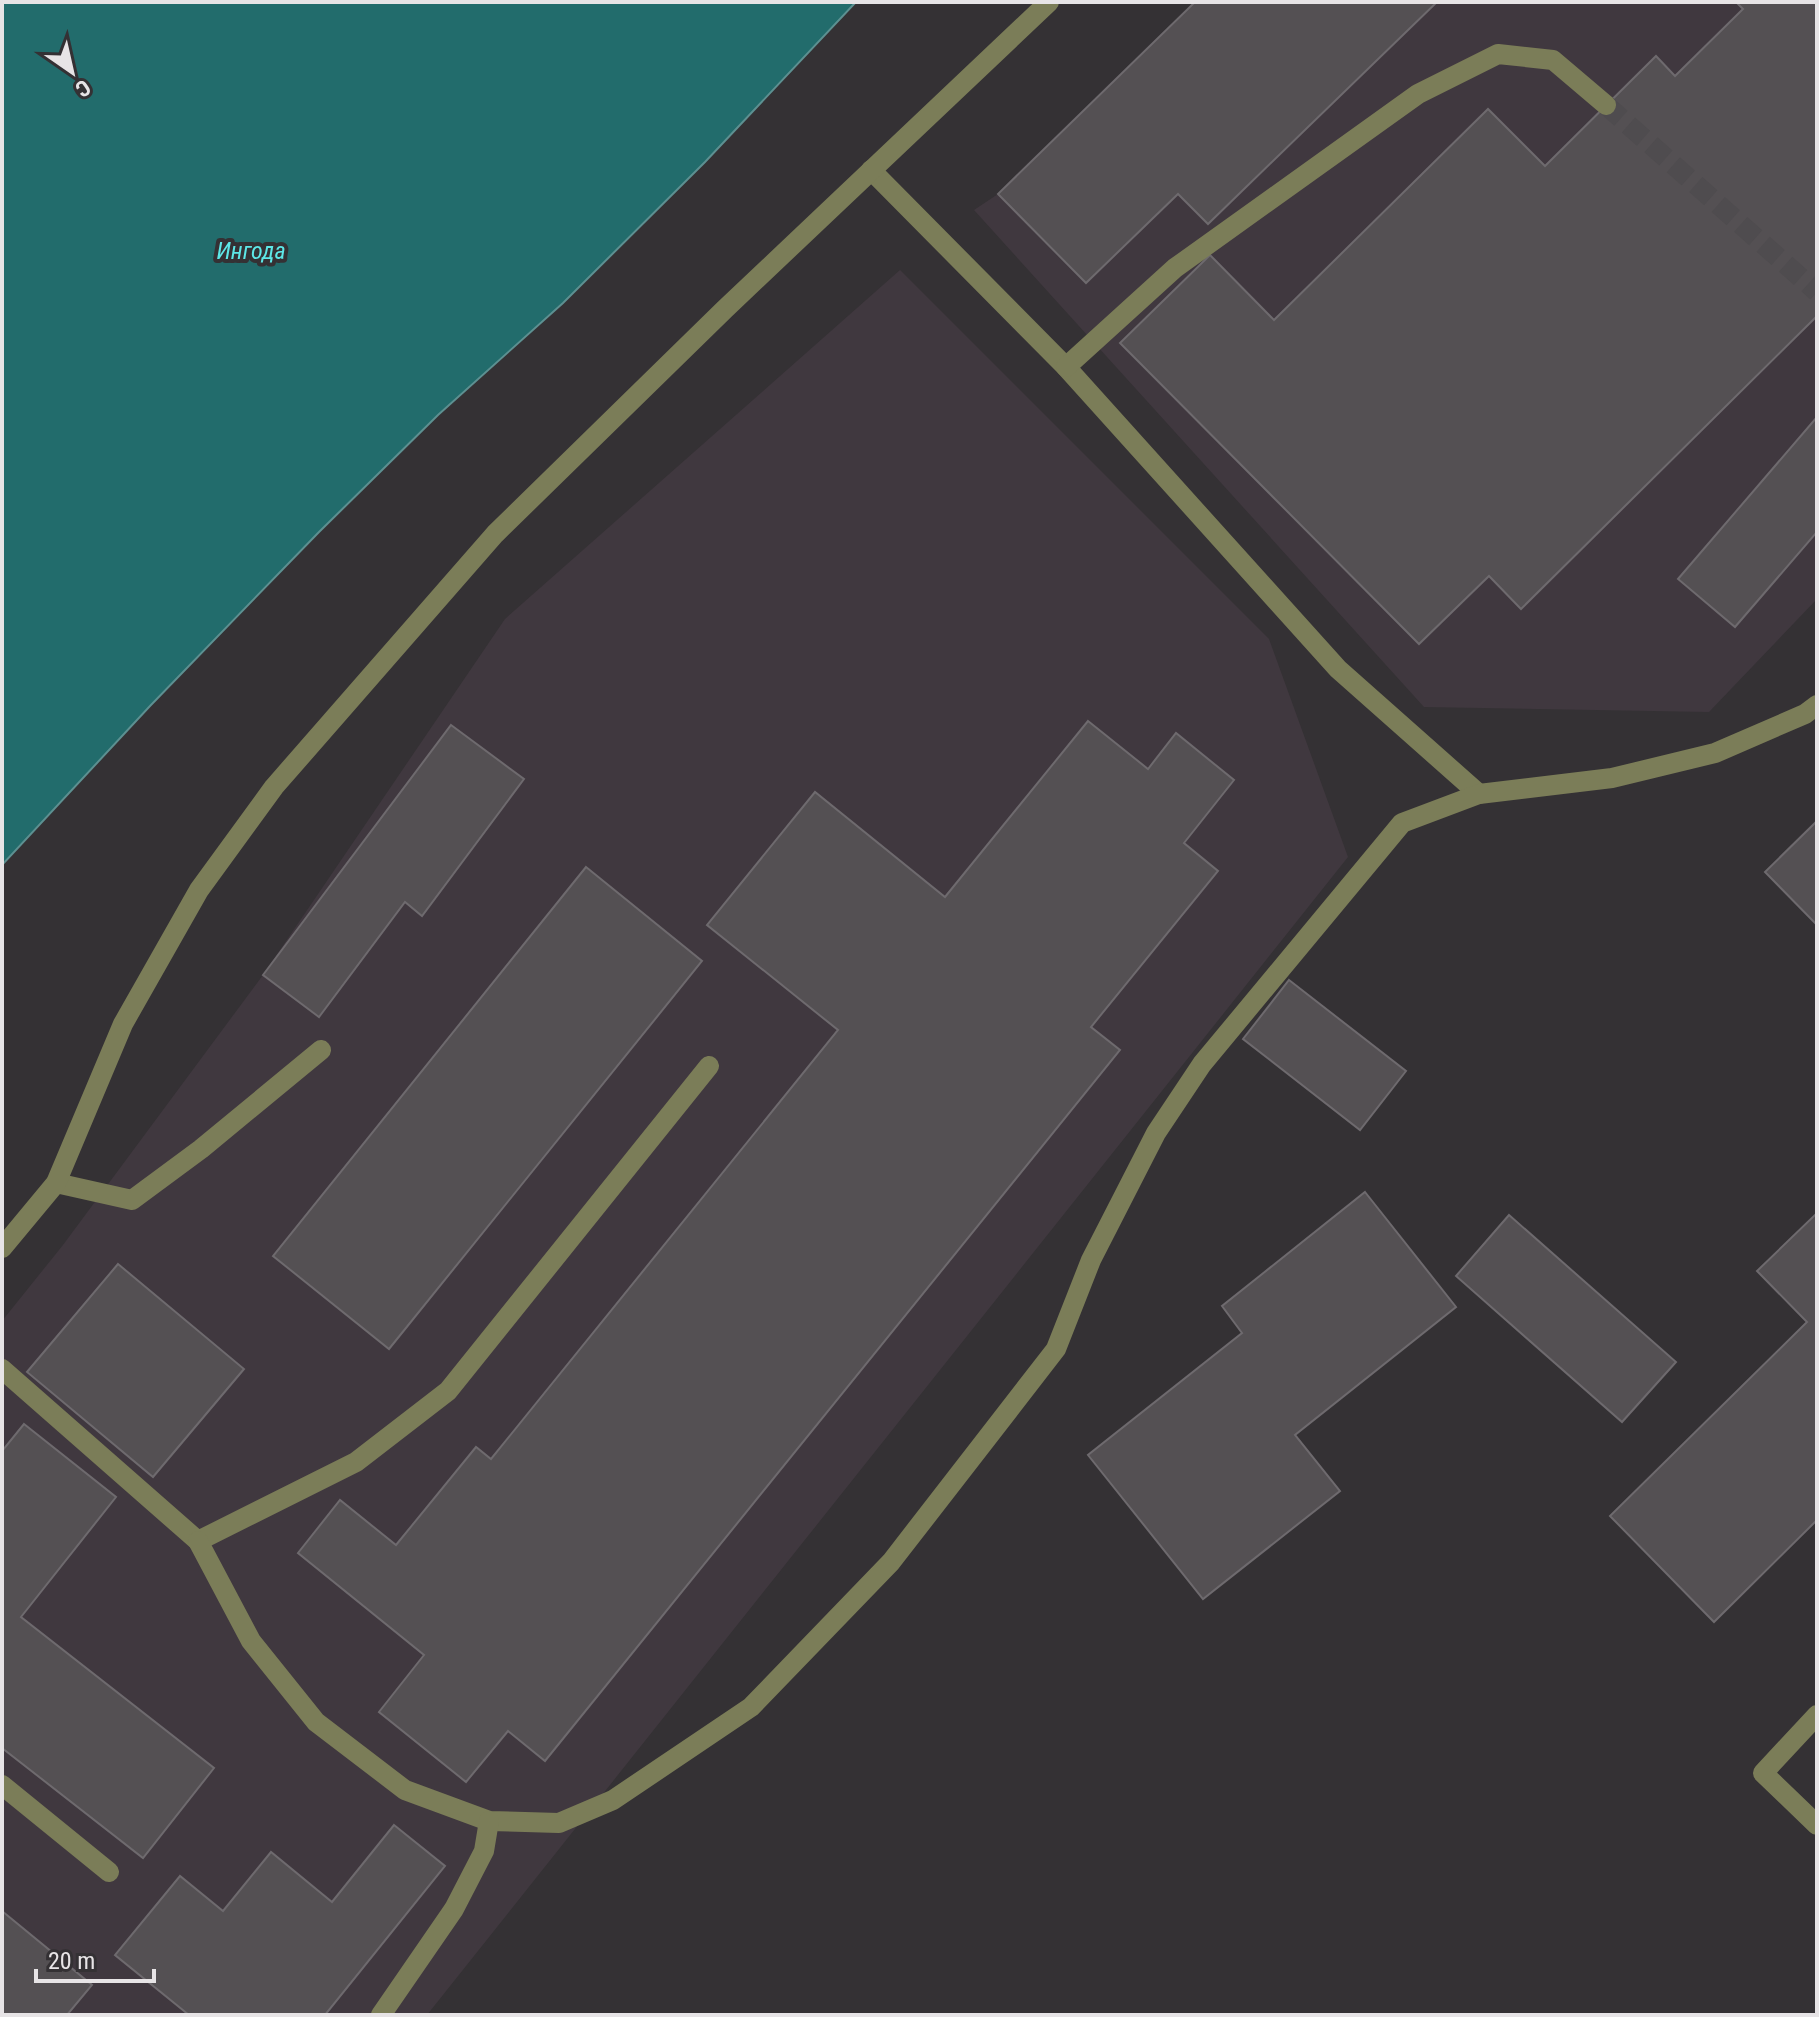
<svg xmlns="http://www.w3.org/2000/svg" width="1819" height="2017" viewBox="0 0 1819 2017" font-family="'Roboto Condensed',sans-serif">
  <rect width="100%" height="100%" fill="#343134"/>
  <g fill="#40383f">
    <polygon points="1195,2 1817,2 1817,599 1709,712 1424,707 974,210 998,194"/>
    <polygon points="900,270 1269,639 1348,857 427,2015 2,2015 2,1321 63,1245 263,975 505,619"/>
  </g>
  <polygon fill="#226c6c" stroke="#5d9091" stroke-width="2" points="2,2 856,2 705,162 563,303 438,415 319,532 150,706 2,865"/>
  <g fill="#545053" stroke="#6e6a6e" stroke-width="2">
    <polygon points="1195,2 1437,2 1208,224 1178,194 1086,283 998,194"/>
    <polygon points="1736,2 1817,2 1817,316 1521,609 1489,576 1419,644 1120,343 1210,255 1274,320 1488,109 1545,166 1656,56 1675,76 1743,9"/>
    <polygon points="1817,417 1817,532 1735,627 1678,579"/>
    <polygon points="1088,721 1148,769 1176,733 1234,780 1184,843 1218,871 1091,1027 1120,1050 545,1761 508,1731 466,1782 379,1712 424,1655 298,1553 340,1500 396,1545 476,1447 491,1459 838,1030 707,925 815,792 945,897"/>
    <polygon points="451,725 524,779 422,916 405,902 319,1017 263,975"/>
    <polygon points="1817,821 1817,925 1765,872"/>
    <polygon points="586,867 702,961 389,1349 273,1256"/>
    <polygon points="1289,980 1406,1071 1360,1130 1243,1039"/>
    <polygon points="1365,1192 1456,1307 1295,1435 1340,1491 1203,1599 1088,1455 1242,1333 1222,1306"/>
    <polygon points="1817,1213 1817,1520 1714,1622 1610,1516 1807,1322 1757,1271"/>
    <polygon points="1509,1215 1676,1362 1622,1422 1456,1276"/>
    <polygon points="118,1264 244,1369 153,1477 27,1372"/>
    <polygon points="24,1424 116,1497 21,1617 214,1768 143,1858 2,1748 2,1451"/>
    <polygon points="394,1825 445,1866 325,2015 189,2015 115,1955 180,1876 223,1911 271,1852 332,1902"/>
    <polygon points="2,1911 92,1985 67,2015 2,2015"/>
  </g>
  <g fill="none" stroke-linecap="round" stroke-linejoin="round">
    <polyline stroke="#4f4c4f" stroke-width="20" stroke-dasharray="20 10" stroke-linecap="butt" points="1606,105 1817,292"/>
    <g stroke="#7b7d58" stroke-width="20">
      <polyline points="871,170 1066,367 1338,669 1479,794"/>
      <polyline points="1066,367 1175,268 1418,94 1498,54 1553,60 1606,105"/>
      <polyline points="56,1183 132,1200 201,1149 321,1050"/>
      <polyline points="2,1248 56,1183 123,1024 199,890 274,787 495,534 725,309 1049,2"/>
      <polyline points="2,1369 198,1541 356,1462 448,1391 709,1066"/>
      <polyline points="198,1541 251,1641 316,1722 405,1790 489,1821 559,1823 613,1800 751,1707 891,1562 1056,1349 1091,1260 1156,1133 1202,1064 1402,823 1479,794 1612,778 1715,753 1805,714 1817,705"/>
      <polyline points="1817,1715 1763,1773 1817,1825"/>
      <polyline points="2,1785 109,1872"/>
      <polyline points="381,2015 454,1909 484,1851 489,1821"/>
    </g>
  </g>
  <g text-anchor="middle" dominant-baseline="central" stroke-width="8" stroke-linejoin="round" paint-order="stroke">
    <g font-size="24" font-style="italic" fill="#5de7e7" stroke="#343134">
      <text x="251" y="251">Ингода</text>
    </g>
  </g>
  <rect width="1819" height="2017" fill="none" stroke="#e7e4e6" stroke-width="8"/>
  <g transform="translate(72 72) rotate(146)" stroke="#343134" stroke-width="6" paint-order="stroke">
  <path d="M0-6L14 30L0 20L-14 30Z" fill="#e7e4e6"/>
  <text y="-12" font-size="22" font-weight="bold" text-anchor="middle" fill="#e7e4e6">С</text>
  </g>
  <path d="M36 1969v12h118v-12" fill="none" stroke="#e7e4e6" stroke-width="4"/>
  <text x="48" y="1969" font-size="24" fill="#e7e4e6" stroke="#343134" stroke-width="6" paint-order="stroke">20 m</text>
</svg>
